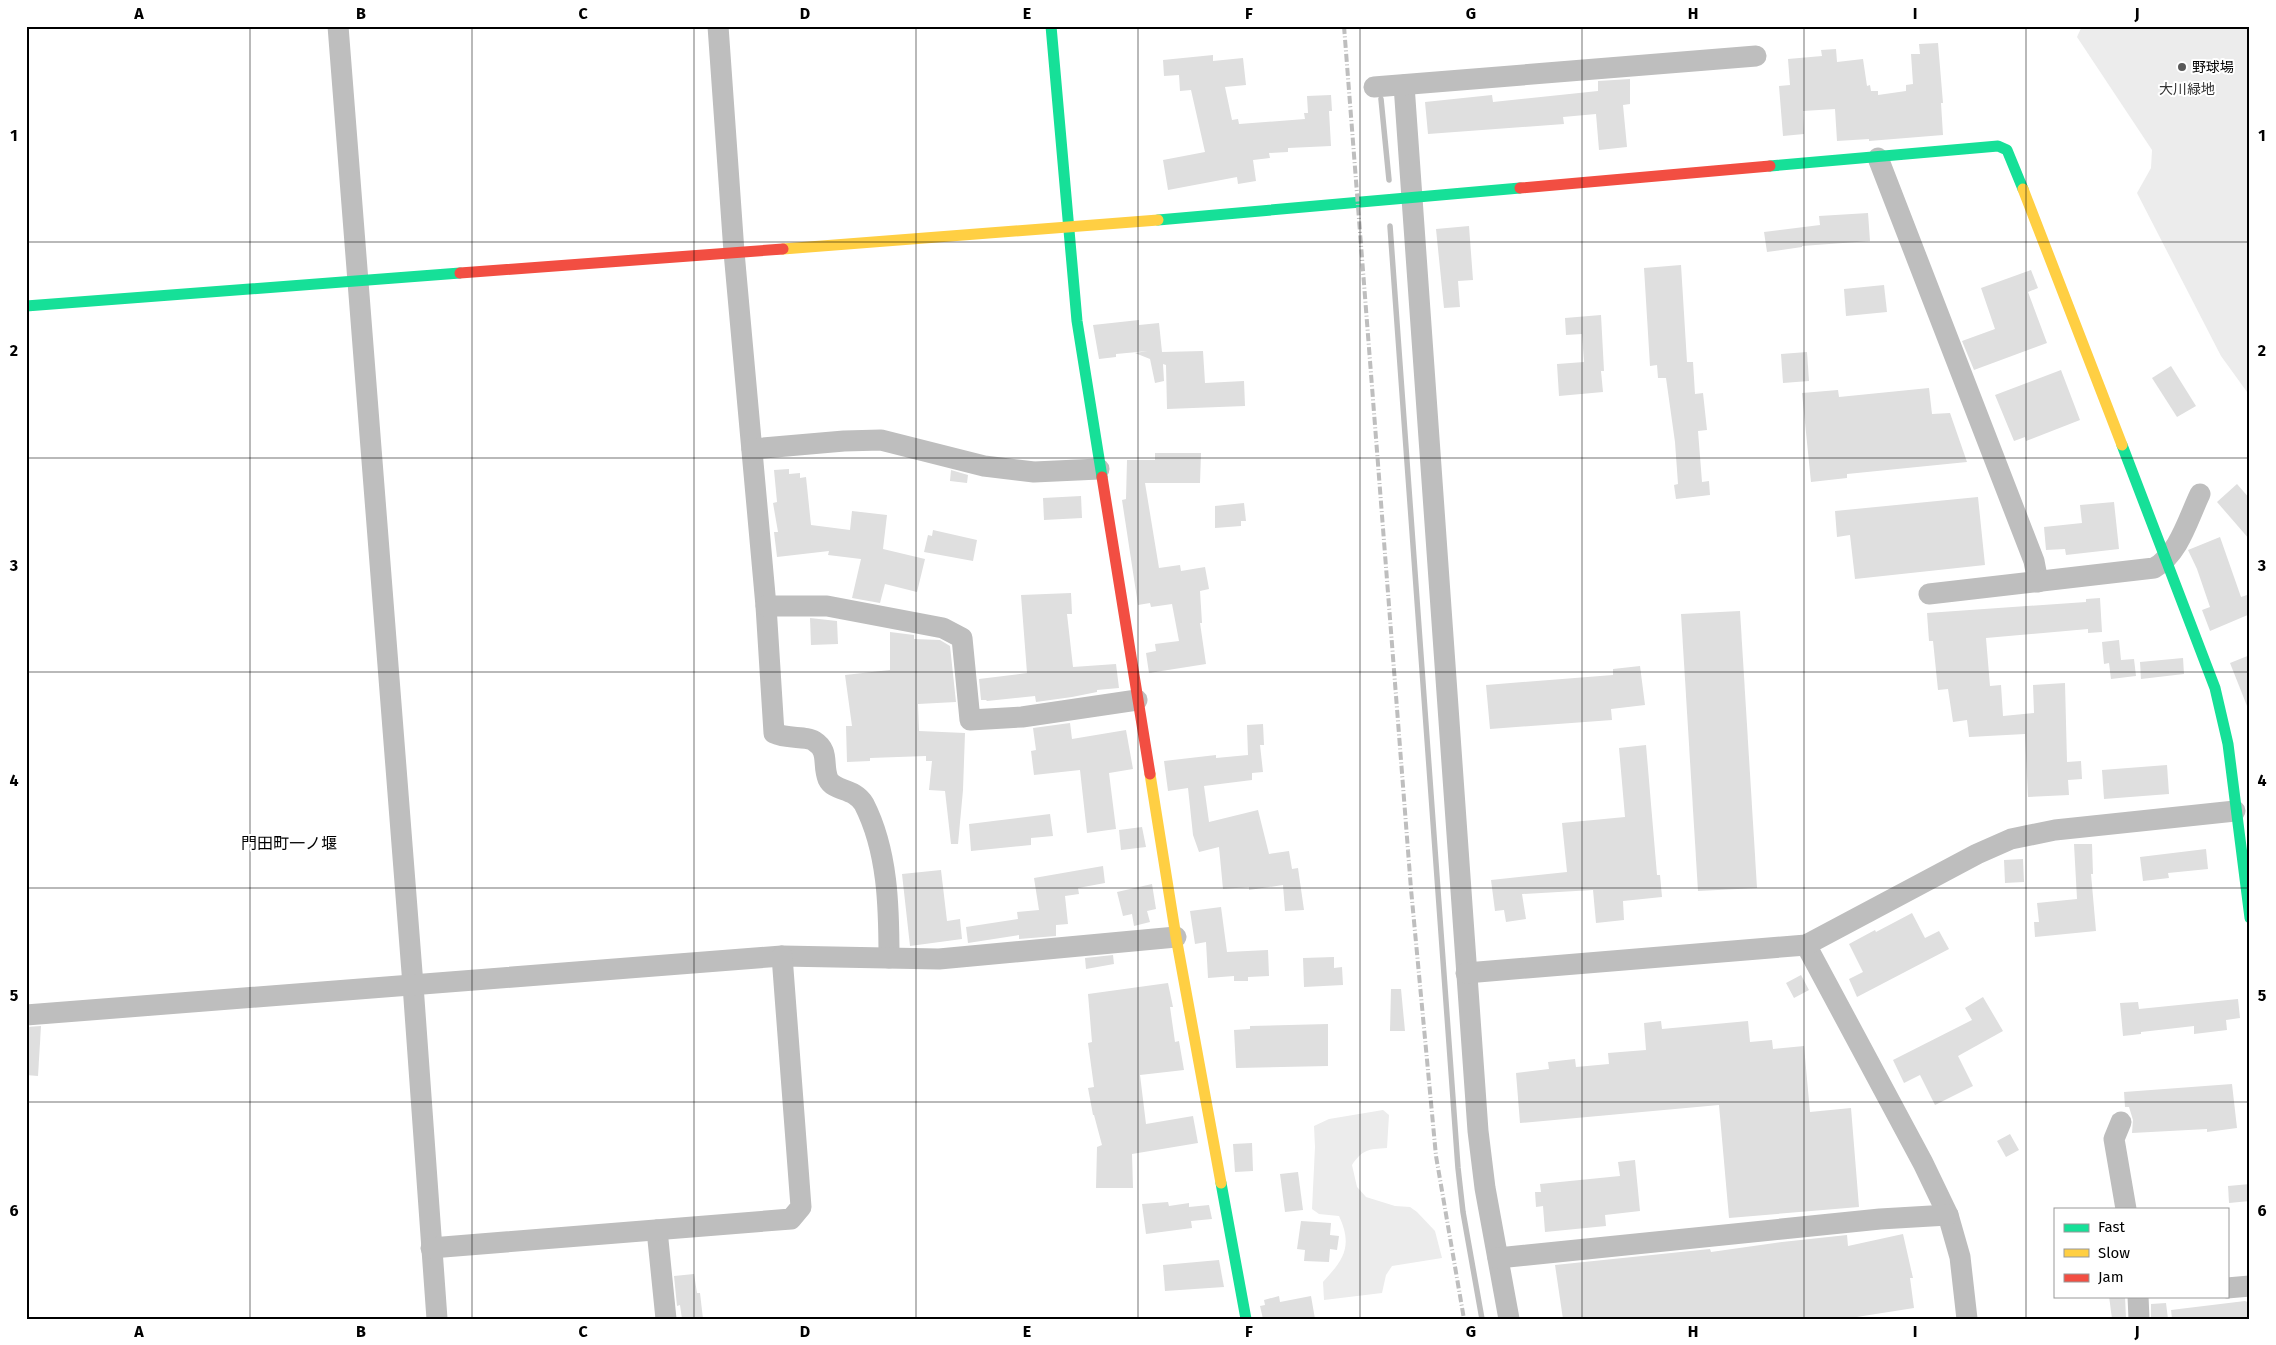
<svg xmlns="http://www.w3.org/2000/svg" width="2276" height="1345" viewBox="0 0 2276 1345" font-family="'Fira Sans','Noto Sans JP',sans-serif">
  <rect width="100%" height="100%" fill="#fff"/>
  <g fill="#ececec">
    <polygon points="2082,26 2250,26 2250,396 2221,356 2137,193 2151,168 2152,150 2077,37"/>
    <path d="M1383,1110l6,5 -2,33c-19,1 -25,2 -35,17l5,22 9,10 29,9 15,1 7,5 18,19 7,27 -50,8 -6,9 -4,18 -58,7 -1,-18c21,-23 30,-36 16,-66l-20,-2 -7,-5 3,-62 -1,-21 15,-7z"/>
  </g>
  <g fill="none" stroke-linecap="round" stroke-linejoin="round">
    <g stroke="#bfbfbf" stroke-width="5.5">
      <polyline points="1381,99 1389,180"/>
      <polyline points="1390,226 1458,1168 1463,1212 1482,1319"/>
    </g>
  </g>
  <g fill="#dfdfdf">
    <polygon points="1938,43 1943,103 1941,103 1943,135 1869,141 1869,139 1837,141 1835,109 1803,111 1804,134 1783,136 1779,86 1790,85 1788,59 1822,56 1821,50 1836,49 1837,62 1863,59 1867,86 1870,85 1871,91 1878,91 1878,95 1906,91 1906,85 1913,84 1911,54 1920,54 1919,44"/>
    <polygon points="1213,55 1213,61 1243,58 1246,85 1225,87 1232,120 1238,119 1239,124 1305,119 1304,113 1308,113 1307,96 1331,95 1332,111 1329,111 1331,146 1288,148 1288,152 1269,153 1270,158 1253,160 1256,181 1238,184 1237,177 1168,190 1163,160 1205,152 1191,90 1180,91 1179,75 1164,76 1163,60"/>
    <polygon points="1630,79 1630,104 1623,105 1627,147 1599,150 1596,114 1563,117 1564,124 1428,134 1425,102 1492,95 1493,102 1598,91 1598,81"/>
    <polygon points="1868,213 1870,241 1802,246 1802,247 1767,252 1764,232 1820,225 1819,216"/>
    <polygon points="1469,226 1473,280 1458,281 1460,307 1444,308 1436,229"/>
    <polygon points="1681,265 1687,362 1693,362 1695,394 1703,393 1707,430 1698,431 1702,482 1709,481 1710,495 1676,499 1674,485 1678,484 1675,442 1666,378 1658,378 1657,365 1650,366 1644,268"/>
    <polygon points="2031,270 2038,288 2028,292 2047,343 1974,370 1962,341 1995,329 1981,288"/>
    <polygon points="1884,285 1887,312 1846,316 1844,289"/>
    <polygon points="1601,315 1604,371 1601,371 1603,392 1559,396 1557,364 1584,362 1582,334 1566,335 1565,318"/>
    <polygon points="1139,320 1139,325 1159,323 1162,352 1203,351 1205,383 1244,381 1245,406 1167,409 1166,365 1163,364 1164,381 1155,383 1150,359 1135,353 1148,351 1116,354 1116,357 1099,359 1093,325"/>
    <polygon points="1807,352 1809,381 1783,383 1781,354"/>
    <polygon points="2171,366 2196,406 2177,417 2152,378"/>
    <polygon points="2061,370 2080,420 2026,441 2025,437 2014,441 1995,395"/>
    <polygon points="1929,388 1932,414 1950,413 1967,462 1847,474 1847,478 1811,482 1802,393 1838,390 1839,397"/>
    <polygon points="1155,453 1201,453 1200,483 1145,483 1159,568 1180,565 1181,571 1205,567 1209,589 1200,591 1202,623 1200,623 1206,664 1149,673 1146,653 1156,651 1155,644 1179,641 1172,604 1151,607 1150,603 1138,605 1122,500 1126,499 1127,460 1155,460"/>
    <polygon points="789,469 789,474 800,473 800,478 806,477 811,525 850,530 852,511 887,515 883,549 925,559 917,592 885,584 880,603 852,598 861,559 828,555 829,551 777,557 774,532 778,532 773,503 777,502 774,470"/>
    <polygon points="951,470 968,475 967,483 950,481"/>
    <polygon points="2237,484 2250,499 2250,540 2217,502"/>
    <polygon points="1081,496 1082,518 1044,520 1043,498"/>
    <polygon points="1978,497 1985,565 1855,579 1850,535 1837,537 1835,511"/>
    <polygon points="2114,502 2119,549 2066,555 2065,549 2046,550 2044,527 2082,523 2080,505"/>
    <polygon points="1244,503 1246,521 1241,521 1241,526 1215,528 1215,506"/>
    <polygon points="933,530 977,540 973,561 924,552 928,535 932,536"/>
    <polygon points="2220,537 2241,597 2250,594 2250,614 2210,631 2202,610 2210,607 2197,569 2188,550"/>
    <polygon points="1071,593 1072,614 1067,614 1073,667 1116,664 1119,688 1097,690 1097,692 1072,697 1036,702 1035,696 987,701 986,700 981,700 979,679 1027,673 1021,595"/>
    <polygon points="2100,598 2102,632 2088,633 2088,629 1986,638 1990,686 2001,685 2003,716 2034,713 2033,685 2065,683 2067,762 2081,761 2082,779 2068,780 2069,795 2028,797 2025,734 1969,737 1967,720 1953,722 1948,689 1938,690 1933,641 1929,641 1927,613 2086,602 2086,599"/>
    <polygon points="1740,611 1757,888 1698,891 1681,614"/>
    <polygon points="810,618 837,621 838,644 811,645"/>
    <polygon points="890,632 914,635 914,639 940,640 950,646 956,702 918,704 919,731 965,733 963,790 958,844 951,844 945,791 929,790 932,761 926,761 926,756 870,758 870,761 847,762 846,726 852,726 845,675 890,670"/>
    <polygon points="2119,640 2121,660 2134,659 2136,676 2111,679 2109,663 2104,664 2102,642"/>
    <polygon points="2250,655 2250,711 2249,711 2230,663"/>
    <polygon points="2183,658 2184,674 2141,679 2140,662"/>
    <polygon points="1640,666 1645,705 1611,709 1612,720 1490,729 1486,685 1613,675 1613,669"/>
    <polygon points="1070,723 1072,739 1126,730 1133,769 1109,773 1116,829 1087,833 1080,770 1034,775 1031,751 1036,750 1033,728"/>
    <polygon points="1263,724 1264,745 1260,745 1263,772 1252,773 1252,780 1204,786 1209,822 1258,810 1269,854 1289,851 1292,869 1298,868 1304,910 1285,911 1283,885 1249,890 1249,887 1223,889 1219,847 1199,852 1193,835 1188,788 1168,791 1164,761 1216,755 1216,758 1248,755 1247,725"/>
    <polygon points="1646,745 1657,875 1660,875 1662,897 1623,901 1624,920 1596,923 1593,890 1522,894 1526,919 1506,922 1504,910 1495,911 1491,880 1567,872 1562,823 1625,817 1619,748"/>
    <polygon points="2167,765 2169,794 2104,799 2102,770"/>
    <polygon points="1050,814 1053,836 1031,838 1031,845 971,851 969,824"/>
    <polygon points="1142,827 1146,847 1121,850 1119,830"/>
    <polygon points="2074,844 2092,844 2093,874 2091,874 2096,931 2035,937 2034,922 2039,922 2037,903 2077,899"/>
    <polygon points="2206,849 2208,869 2168,873 2169,878 2143,881 2140,857"/>
    <polygon points="2023,859 2024,882 2005,883 2004,860"/>
    <polygon points="1103,866 1105,883 1078,888 1079,894 1065,896 1068,924 1056,925 1056,936 1019,939 1019,935 968,943 966,927 1018,919 1017,912 1039,910 1034,878"/>
    <polygon points="941,870 947,921 960,919 962,939 910,946 902,874"/>
    <polygon points="1152,884 1156,909 1147,911 1150,922 1134,926 1132,914 1123,916 1117,892"/>
    <polygon points="1221,907 1227,952 1268,950 1269,976 1248,977 1248,981 1234,981 1234,976 1208,978 1206,942 1195,944 1190,911"/>
    <polygon points="1912,913 1925,938 1939,931 1949,949 1857,997 1849,979 1863,972 1849,944 1875,930 1876,932"/>
    <polygon points="1113,955 1114,964 1086,969 1085,958"/>
    <polygon points="1334,957 1334,968 1342,967 1343,985 1304,987 1303,958"/>
    <polygon points="1801,975 1809,990 1794,998 1786,983"/>
    <polygon points="1168,983 1173,1007 1170,1007 1175,1042 1179,1041 1184,1070 1140,1075 1146,1124 1193,1116 1198,1143 1132,1154 1133,1188 1096,1188 1097,1147 1102,1145 1094,1115 1093,1115 1088,1088 1094,1087 1088,1043 1092,1042 1088,994"/>
    <polygon points="1391,989 1401,989 1405,1031 1390,1031"/>
    <polygon points="1983,997 2003,1031 1958,1056 1973,1086 1935,1105 1920,1075 1904,1083 1893,1060 1972,1020 1965,1008"/>
    <polygon points="2238,999 2240,1018 2226,1020 2227,1030 2194,1034 2194,1026 2141,1032 2141,1034 2123,1036 2120,1003 2138,1002 2139,1009"/>
    <polygon points="1661,1021 1662,1029 1748,1021 1750,1042 1772,1040 1773,1049 1804,1046 1810,1112 1851,1108 1859,1207 1729,1218 1719,1105 1520,1123 1516,1073 1549,1069 1548,1062 1575,1059 1576,1067 1609,1064 1608,1053 1646,1050 1644,1023"/>
    <polygon points="1328,1024 1328,1066 1236,1068 1234,1030 1250,1029 1250,1026"/>
    <polygon points="41,1026 38,1076 26,1075 26,1027"/>
    <polygon points="2232,1084 2237,1128 2207,1132 2207,1129 2132,1133 2133,1120 2129,1107 2125,1107 2124,1092"/>
    <polygon points="2010,1134 2019,1150 2006,1157 1997,1141"/>
    <polygon points="1252,1143 1253,1171 1235,1172 1233,1144"/>
    <polygon points="1635,1160 1640,1211 1605,1215 1606,1226 1545,1232 1543,1206 1536,1207 1535,1192 1541,1192 1540,1184 1620,1176 1618,1162"/>
    <polygon points="1298,1172 1303,1210 1285,1212 1280,1174"/>
    <polygon points="2250,1184 2250,1201 2229,1203 2228,1186"/>
    <polygon points="1168,1202 1169,1206 1189,1203 1189,1207 1209,1205 1212,1219 1191,1221 1192,1228 1146,1234 1142,1204"/>
    <polygon points="1301,1221 1331,1223 1330,1235 1339,1236 1337,1250 1330,1249 1329,1262 1304,1261 1305,1250 1297,1249"/>
    <polygon points="1903,1234 1913,1278 1910,1278 1914,1308 1844,1319 1563,1319 1555,1265 1710,1249 1711,1252 1782,1242 1847,1235 1848,1246"/>
    <polygon points="1219,1260 1224,1287 1165,1291 1163,1265"/>
    <polygon points="694,1274 697,1293 700,1293 703,1319 682,1319 680,1305 677,1306 674,1276"/>
    <polygon points="1279,1296 1280,1302 1311,1296 1315,1319 1263,1319 1260,1306 1265,1305 1264,1300"/>
    <polygon points="2109,1296 2125,1296 2126,1319 2112,1319"/>
    <polygon points="2245,1301 2250,1303 2250,1319 2172,1319 2171,1310"/>
    <polygon points="2166,1303 2168,1319 2151,1319 2151,1304"/>
  </g>
  <g fill="none" stroke-linecap="round" stroke-linejoin="round">
    <g stroke="#bebebe" stroke-width="21">
      <polyline points="338,26 413,985 437,1319"/>
      <path d="M718,26l16,226 32,354 8,127c12,6 33,3 40,8 16,10 8,23 14,38 6,13 26,8 36,25 24,47 25,103 25,154"/>
      <polyline points="1404,85 1478,1131 1485,1188 1509,1319"/>
      <polyline points="1374,87 1756,56"/>
      <polyline points="1878,158 2034,561 2038,582"/>
      <polyline points="752,449 844,441 881,440 984,466 1034,472 1099,469"/>
      <path d="M1929,594l225,-26c25,-14 34,-49 46,-74"/>
      <polyline points="766,606 827,606 943,628 962,638 970,720 1022,717 1137,700"/>
      <polyline points="1806,945 1923,1163 1948,1215 1960,1257 1967,1319"/>
      <polyline points="1466,973 1806,945 1977,854 2011,839 2055,830 2235,811"/>
      <polyline points="26,1015 782,956 939,959 1176,937"/>
      <polyline points="2121,1122 2114,1139 2126,1209"/>
      <polyline points="657,1230 666,1319"/>
      <polyline points="431,1248 791,1219 801,1207 782,956"/>
      <polyline points="1498,1258 1880,1219 1948,1215"/>
      <polyline points="2227,1288 2250,1286"/>
      <polyline points="2138,1296 2139,1319"/>
    </g>
    <g stroke="#16e098" stroke-width="11">
      <polyline points="1051,26 1077,321 1102,477"/>
      <polyline points="1770,166 1998,146 2007,150 2023,189"/>
      <polyline points="1158,220 1520,188"/>
      <polyline points="26,306 460,273"/>
      <polyline points="2122,445 2215,688 2228,744 2250,918"/>
      <polyline points="1221,1183 1246,1319"/>
    </g>
    <g stroke="#ffcf43" stroke-width="11">
      <polyline points="2023,189 2122,445"/>
      <polyline points="783,249 1158,220"/>
      <polyline points="1150,774 1176,937 1221,1183"/>
    </g>
    <g stroke="#f24e42" stroke-width="11">
      <polyline points="1520,188 1770,166"/>
      <polyline points="460,273 783,249"/>
      <polyline points="1102,477 1150,774"/>
    </g>
    <polyline stroke="#bebebe" stroke-width="4" stroke-dasharray="8 2.5 1 2.5" stroke-linecap="butt" points="1344,26 1411,889 1436,1156 1464,1319"/>
  </g>
  <path fill="none" stroke="#000" stroke-width="1" stroke-opacity="0.55" d="M250,26v1293M472,26v1293M694,26v1293M916,26v1293M1138,26v1293M1360,26v1293M1582,26v1293M1804,26v1293M2026,26v1293M26,242h2224M26,458h2224M26,672h2224M26,888h2224M26,1102h2224"/>
  <circle fill="#595959" stroke="#fff" stroke-width="2" cx="2182" cy="67" r="5"/>
  <g text-anchor="middle" dominant-baseline="central" stroke-width="4" stroke-linejoin="round" paint-order="stroke">
    <g font-size="14" fill="#000" stroke="#fff" text-anchor="start">
      <text x="2192" y="67">野球場</text>
    </g>
    <g font-size="14" fill="#333" stroke="#fff">
      <text x="2187" y="89">大川緑地</text>
    </g>
    <g font-size="16" fill="#000" stroke="#fff">
      <text x="289" y="843">門田町一ノ堰</text>
    </g>
  </g>
  <rect width="2276" height="1345" fill="none" stroke="#ffffff" stroke-width="55"/>
  <rect x="2054" y="1208" width="175" height="90" fill="#ffffff" stroke="#999999"/>
  <rect x="2064" y="1224" width="25" height="8" fill="#16e098" stroke="#999999"/>
  <text x="2098" y="1232" font-size="15" fill="#000000">Fast</text>
  <rect x="2064" y="1249" width="25" height="8" fill="#ffcf43" stroke="#999999"/>
  <text x="2098" y="1258" font-size="15" fill="#000000">Slow</text>
  <rect x="2064" y="1274" width="25" height="8" fill="#f24e42" stroke="#999999"/>
  <text x="2098" y="1282" font-size="15" fill="#000000">Jam</text>
  <rect x="28" y="28" width="2220" height="1290" fill="none" stroke="#000" stroke-width="2"/>
  <g font-size="16" text-anchor="middle" font-weight="bold" fill="#000">
    <text x="139" y="19">A</text>
    <text x="361" y="19">B</text>
    <text x="583" y="19">C</text>
    <text x="805" y="19">D</text>
    <text x="1027" y="19">E</text>
    <text x="1249" y="19">F</text>
    <text x="1471" y="19">G</text>
    <text x="1693" y="19">H</text>
    <text x="1915" y="19">I</text>
    <text x="2137" y="19">J</text>
    <text x="14" y="141">1</text>
    <text x="2262" y="141">1</text>
    <text x="14" y="356">2</text>
    <text x="2262" y="356">2</text>
    <text x="14" y="571">3</text>
    <text x="2262" y="571">3</text>
    <text x="14" y="786">4</text>
    <text x="2262" y="786">4</text>
    <text x="14" y="1001">5</text>
    <text x="2262" y="1001">5</text>
    <text x="14" y="1216">6</text>
    <text x="2262" y="1216">6</text>
    <text x="139" y="1337">A</text>
    <text x="361" y="1337">B</text>
    <text x="583" y="1337">C</text>
    <text x="805" y="1337">D</text>
    <text x="1027" y="1337">E</text>
    <text x="1249" y="1337">F</text>
    <text x="1471" y="1337">G</text>
    <text x="1693" y="1337">H</text>
    <text x="1915" y="1337">I</text>
    <text x="2137" y="1337">J</text>
  </g>
</svg>
